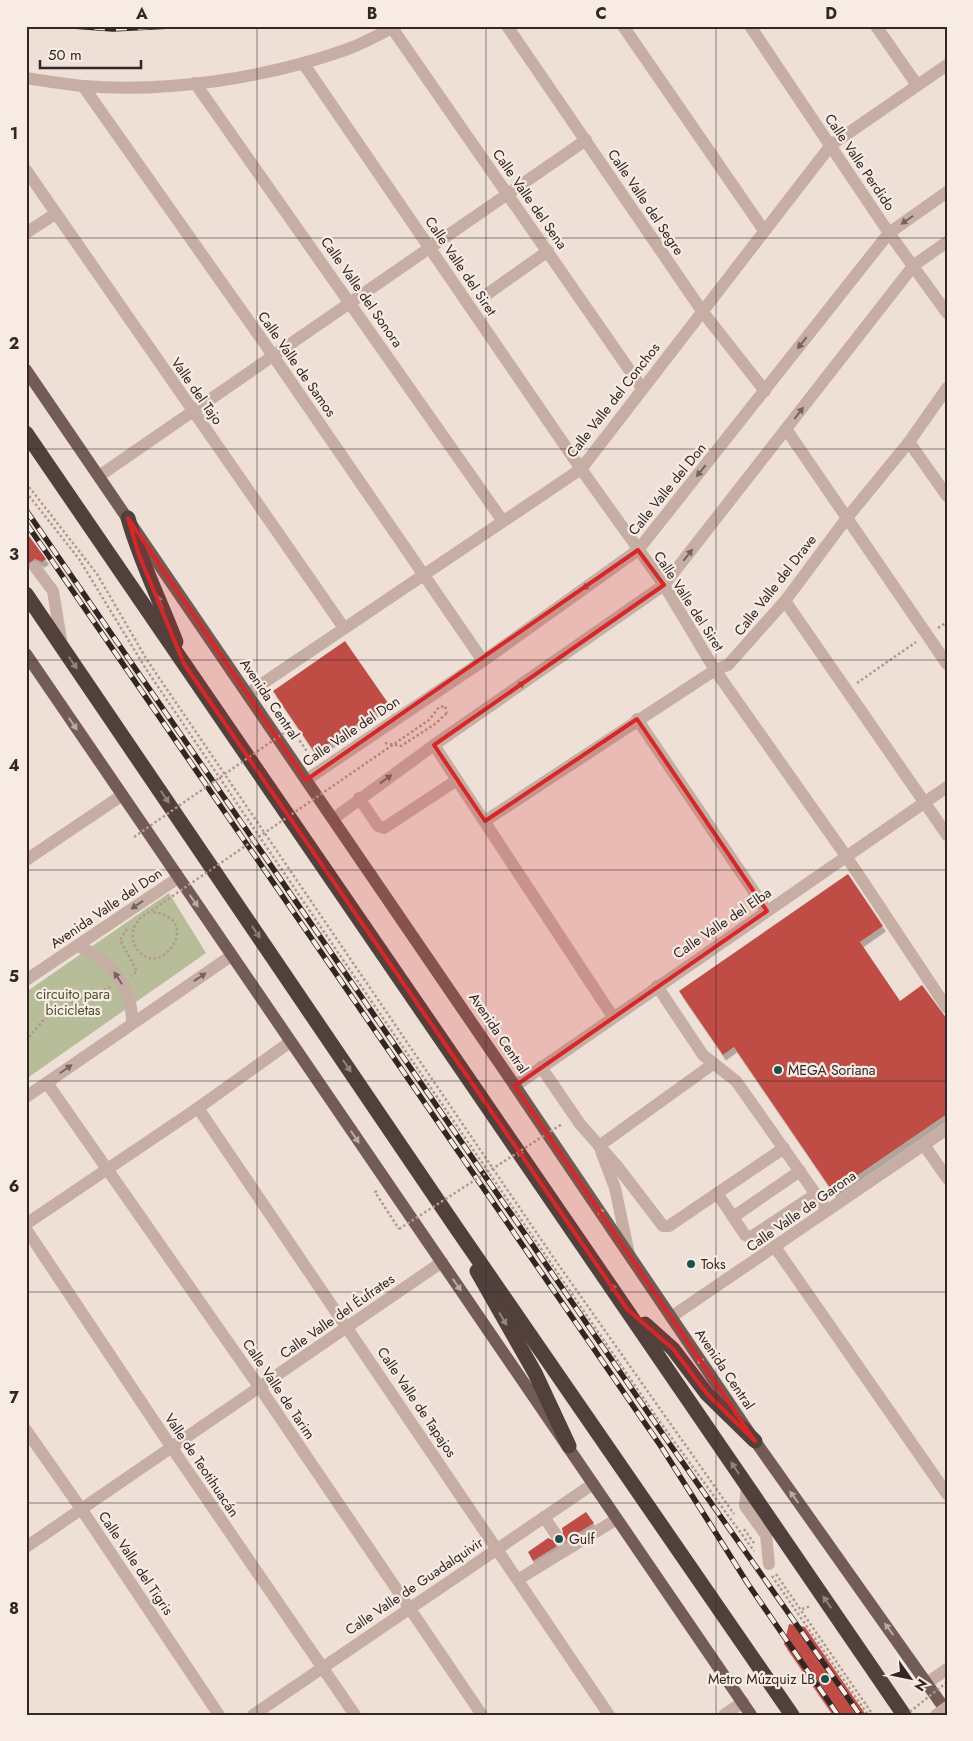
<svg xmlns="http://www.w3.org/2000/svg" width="973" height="1741" viewBox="0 0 973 1741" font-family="Jost,sans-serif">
  <defs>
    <filter id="shadow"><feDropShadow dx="3" dy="5.5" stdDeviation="0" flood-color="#0004"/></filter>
  </defs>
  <rect width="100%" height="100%" fill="#efe0d7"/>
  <polygon fill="#b7bd98" points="169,893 206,953 26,1079 26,992"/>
  <g fill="#bf4e45" filter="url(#shadow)">
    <polygon points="26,532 46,559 42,562 35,559 28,564 26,562"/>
    <polygon points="345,641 388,703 315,753 273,691"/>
    <polygon points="848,874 883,926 860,942 900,1001 922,985 947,1019 947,1114 833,1192 734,1047 723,1055 679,991"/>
    <polygon points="586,1512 594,1523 533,1561 528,1552 548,1538 555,1541 560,1539 563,1533 562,1528"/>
    <polygon points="789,1624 805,1627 866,1715 833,1715 784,1644"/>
  </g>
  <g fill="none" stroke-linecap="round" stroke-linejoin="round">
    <polyline stroke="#c9bbb3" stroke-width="12" stroke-dasharray="12 6" stroke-linecap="butt" points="555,1533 563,1545"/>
    <g stroke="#b2988f" stroke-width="2.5" stroke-dasharray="2.5 2.5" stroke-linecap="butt">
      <polyline points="26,483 97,574 147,660 551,1254 734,1514"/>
      <polyline points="26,492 79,559 146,669 335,948 655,1415 754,1551"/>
      <polyline points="938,628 947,622"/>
      <polyline points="857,683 916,642"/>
      <polyline points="291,728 313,760"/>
      <polyline points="385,743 401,746 435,724 447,713"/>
      <path d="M138,921c-6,7 -7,17 -3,25 22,40 73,-29 16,-34"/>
      <polyline points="127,929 120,940 137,971 131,976"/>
      <polyline points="26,1041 45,1018 78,1000 111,987"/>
      <polyline points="377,1191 375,1192 399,1229"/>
      <polyline points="744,1529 754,1543"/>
      <polyline points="776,1574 873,1715"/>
      <polyline points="772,1576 868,1715"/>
      <polyline points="802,1609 811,1606"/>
    </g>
    <g stroke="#c6aea4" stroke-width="12">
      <polyline points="507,26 702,311 765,391"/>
      <polyline points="623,26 763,229"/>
      <polyline points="750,26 889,233 947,313"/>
      <polyline points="876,26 917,85"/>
      <polyline points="392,28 642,388"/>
      <polyline points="303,63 581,469 664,585 715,670 846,856 947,1008"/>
      <path d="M26,78c19,3 38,6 57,8 85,7 184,-8 265,-37 16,-6 32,-15 48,-23"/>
      <polyline points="195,83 502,520"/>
      <polyline points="83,86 265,344 483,661"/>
      <polyline points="26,170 344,628"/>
      <polyline points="26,233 55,214"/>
      <polyline points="486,295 548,251"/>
      <polyline points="786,429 947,664"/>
      <polyline points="909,442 947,496"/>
      <polyline points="99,476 586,140"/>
      <polyline points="35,567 53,591 62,646"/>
      <polyline points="785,601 947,835"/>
      <polyline points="247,694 581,469 831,145 947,65"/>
      <polyline points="637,719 767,911"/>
      <polyline points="434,745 613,1017"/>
      <polyline points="306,780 483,661 638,550 889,233 947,192"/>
      <polyline points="359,798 378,826 384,828 457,780"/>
      <polyline points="333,819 434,745 664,585 914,265 947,242"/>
      <polyline points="485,821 715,670 728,665 785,601 846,519 909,442 947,388"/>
      <polyline points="26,860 121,796"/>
      <path d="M78,946c32,13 55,42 54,77"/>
      <polyline points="26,980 178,878"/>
      <polyline points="657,986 703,1055 736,1081 827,1210"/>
      <polyline points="541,1067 580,1124 617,1166 663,1226 669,1226 784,1148"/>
      <polyline points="47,1083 260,1388 482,1715"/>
      <polyline points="515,1086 947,787"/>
      <polyline points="26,1097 231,956"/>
      <polyline points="198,1108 609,1715"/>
      <polyline points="924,1145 947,1178"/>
      <polyline points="599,1146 713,1064"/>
      <polyline points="601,1151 615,1188 629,1254"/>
      <polyline points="717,1193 733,1217 800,1171"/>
      <polyline points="733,1217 745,1235 751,1237 816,1194"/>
      <polyline points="26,1224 198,1108 290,1042"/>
      <polyline points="26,1229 172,1448 355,1715"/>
      <polyline points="775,1247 947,1494"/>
      <polyline points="671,1317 947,1129"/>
      <polyline points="26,1430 82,1510 219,1715"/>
      <polyline points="747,1485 745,1506 766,1535 769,1564"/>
      <polyline points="544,1517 555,1533"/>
      <polyline points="26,1547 442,1262"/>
      <polyline points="519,1579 617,1519"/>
      <polyline points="927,1683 947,1669"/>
      <polyline points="253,1715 593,1484"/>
      <polyline points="724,1715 743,1702"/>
    </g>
    <g stroke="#735c57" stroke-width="12">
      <polyline points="26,370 515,1086 755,1441 947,1712"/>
      <polyline points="26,654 751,1715"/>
    </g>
    <g stroke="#52403d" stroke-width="15">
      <polyline points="26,433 904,1715"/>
      <path d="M128,518c12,43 32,82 48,124"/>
      <polyline points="26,594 457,1229 792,1715"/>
      <polyline points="477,1271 535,1373 569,1446"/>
      <polyline points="645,1324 673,1349 707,1394 755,1441"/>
    </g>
    <defs>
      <g id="rail">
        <polyline points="72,26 113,29 171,26"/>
        <polyline points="26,510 669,1443 860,1715"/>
        <polyline points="26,523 662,1448 748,1584 838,1715"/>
      </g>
    </defs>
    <use href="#rail" stroke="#322725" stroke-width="5.5"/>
    <use href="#rail" stroke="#f7ebe3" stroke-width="4" stroke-dasharray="11" stroke-linecap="butt"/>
    <g stroke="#b2988f" stroke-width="2.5" stroke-dasharray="2.5 2.5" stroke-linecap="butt">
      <polyline points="134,837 291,728"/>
      <polyline points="139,919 429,720 439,707 445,706 447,713"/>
      <polyline points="399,1229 562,1124"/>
      <polyline points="906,1715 947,1682"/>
    </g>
    <polyline stroke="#c6aea4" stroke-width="12" points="936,1715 947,1707"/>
  </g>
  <defs><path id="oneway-solid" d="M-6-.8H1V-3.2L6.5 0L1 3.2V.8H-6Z" transform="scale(1.25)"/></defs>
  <g fill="#75645e">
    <use href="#oneway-solid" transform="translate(907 220) rotate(145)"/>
    <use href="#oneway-solid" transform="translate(802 343) rotate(128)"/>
    <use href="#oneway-solid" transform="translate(799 413) rotate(-52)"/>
    <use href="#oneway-solid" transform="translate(701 471) rotate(129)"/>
    <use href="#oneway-solid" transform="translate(688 555) rotate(-52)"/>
    <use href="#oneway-solid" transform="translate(588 585) rotate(145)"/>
    <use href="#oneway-solid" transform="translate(519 686) rotate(-35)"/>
    <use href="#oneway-solid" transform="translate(386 779) rotate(-36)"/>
    <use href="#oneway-solid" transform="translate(137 905) rotate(146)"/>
    <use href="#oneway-solid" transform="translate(200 977) rotate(-34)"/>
    <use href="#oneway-solid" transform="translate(118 978) rotate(-123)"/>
    <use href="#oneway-solid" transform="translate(66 1069) rotate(-35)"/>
  </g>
  <g fill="#94847f">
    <use href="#oneway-solid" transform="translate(160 602) rotate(-114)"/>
    <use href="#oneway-solid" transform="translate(73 663) rotate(56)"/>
    <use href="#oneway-solid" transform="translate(165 797) rotate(56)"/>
    <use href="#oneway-solid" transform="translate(256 932) rotate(56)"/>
    <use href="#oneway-solid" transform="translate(347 1066) rotate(56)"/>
    <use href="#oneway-solid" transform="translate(522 1156) rotate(-125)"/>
    <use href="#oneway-solid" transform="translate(615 1290) rotate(-125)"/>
    <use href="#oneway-solid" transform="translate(503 1319) rotate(59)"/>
    <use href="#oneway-solid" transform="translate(735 1468) rotate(-124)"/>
    <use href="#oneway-solid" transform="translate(827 1602) rotate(-124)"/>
  </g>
  <g fill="#bcaba4">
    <use href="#oneway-solid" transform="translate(73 724) rotate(56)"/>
    <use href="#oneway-solid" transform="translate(194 901) rotate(55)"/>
    <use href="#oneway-solid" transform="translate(355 1137) rotate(56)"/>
    <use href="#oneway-solid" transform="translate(602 1214) rotate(-124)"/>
    <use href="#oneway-solid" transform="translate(457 1285) rotate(55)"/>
    <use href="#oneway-solid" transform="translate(702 1363) rotate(-124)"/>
    <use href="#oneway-solid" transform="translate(794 1497) rotate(-126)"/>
    <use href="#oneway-solid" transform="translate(889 1629) rotate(-126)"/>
  </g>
  <path fill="#d62828" fill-opacity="0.2" stroke="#d62828" stroke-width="4" stroke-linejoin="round" d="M128,518l178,262 332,-230 26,35 -230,160 51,76 152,-102 130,192 -252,175 240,355 -48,-47 -34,-45 -46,-40 -443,-645 -45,-109z"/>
  <path fill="none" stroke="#322725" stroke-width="1" stroke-opacity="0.55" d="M257,26v1689M486,26v1689M716,26v1689M26,238h921M26,449h921M26,660h921M26,870h921M26,1081h921M26,1292h921M26,1503h921"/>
  <g fill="#1d514b" stroke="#f7ebe3" stroke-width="2">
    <circle cx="778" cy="1070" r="5"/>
    <circle cx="691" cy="1264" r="5"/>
    <circle cx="559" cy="1539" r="5"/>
    <circle cx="825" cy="1679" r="5"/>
  </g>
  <g text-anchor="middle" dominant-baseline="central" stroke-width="4.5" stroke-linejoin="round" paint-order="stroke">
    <g font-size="14" fill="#322725" stroke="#f7ebe3">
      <text transform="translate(860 162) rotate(56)">Calle Valle Perdido</text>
      <text transform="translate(530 199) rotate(55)">Calle Valle del Sena</text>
      <text transform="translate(646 202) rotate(56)">Calle Valle del Segre</text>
      <text transform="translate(461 266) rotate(56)">Calle Valle del Siret</text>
      <text transform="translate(362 292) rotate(55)">Calle Valle del Sonora</text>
      <text transform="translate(297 364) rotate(55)">Calle Valle de Samos</text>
      <text transform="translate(197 391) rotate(55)">Valle del Tajo</text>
      <text transform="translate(613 400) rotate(-52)">Calle Valle del Conchos</text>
      <text transform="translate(667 489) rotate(-51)">Calle Valle del Don</text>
      <text transform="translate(775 585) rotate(-52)">Calle Valle del Drave</text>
      <text transform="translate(689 601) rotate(57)">Calle Valle del Siret</text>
      <text transform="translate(270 699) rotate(56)">Avenida Central</text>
      <text transform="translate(351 731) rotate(-34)">Calle Valle del Don</text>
      <text transform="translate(106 908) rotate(-34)">Avenida Valle del Don</text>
      <text transform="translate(722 923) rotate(-34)">Calle Valle del Elba</text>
      <text transform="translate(499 1033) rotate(56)">Avenida Central</text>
      <text transform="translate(801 1211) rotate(-35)">Calle Valle de Garona</text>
      <text transform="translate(337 1316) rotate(-35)">Calle Valle del Éufrates</text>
      <text transform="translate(725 1369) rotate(56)">Avenida Central</text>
      <text transform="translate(279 1389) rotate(56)">Calle Valle de Tarim</text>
      <text transform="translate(417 1402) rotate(56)">Calle Valle de Tapajos</text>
      <text transform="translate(202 1465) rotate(56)">Valle de Teotihuacán</text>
      <text transform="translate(136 1563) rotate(56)">Calle Valle del Tigris</text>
      <text transform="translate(414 1586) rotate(-34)">Calle Valle de Guadalquivir</text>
    </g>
    <g font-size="14" fill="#484f2b" stroke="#f7ebe3">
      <text x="73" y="994">circuito para<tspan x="73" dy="16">bicicletas</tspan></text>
    </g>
    <g font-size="14" fill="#322725" stroke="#f7ebe3" text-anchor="start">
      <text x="788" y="1070">MEGA Soriana</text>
      <text x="701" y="1264">Toks</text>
      <text x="569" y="1539">Gulf</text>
      <text x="815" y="1679" text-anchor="end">Metro Múzquiz LB</text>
    </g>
  </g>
  <rect width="973" height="1741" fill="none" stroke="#f7ebe3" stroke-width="55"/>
  <g transform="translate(910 1678) rotate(123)" stroke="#f7ebe3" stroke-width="4" paint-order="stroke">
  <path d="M0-4L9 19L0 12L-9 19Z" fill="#322725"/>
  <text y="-8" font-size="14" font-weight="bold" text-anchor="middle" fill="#322725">N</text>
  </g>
  <path d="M40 60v8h101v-8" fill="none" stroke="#322725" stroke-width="2.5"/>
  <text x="48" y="60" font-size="15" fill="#322725" stroke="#f7ebe3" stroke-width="4" paint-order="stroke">50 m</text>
  <rect x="28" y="28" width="918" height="1686" fill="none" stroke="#322725" stroke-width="2"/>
  <g font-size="16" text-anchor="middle" font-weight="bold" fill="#322725">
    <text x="142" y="19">A</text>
    <text x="372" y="19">B</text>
    <text x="601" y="19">C</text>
    <text x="831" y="19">D</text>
    <text x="14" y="139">1</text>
    <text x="14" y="349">2</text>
    <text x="14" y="560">3</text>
    <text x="14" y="771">4</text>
    <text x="14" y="982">5</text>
    <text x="14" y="1192">6</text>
    <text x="14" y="1403">7</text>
    <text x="14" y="1614">8</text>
  </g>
</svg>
